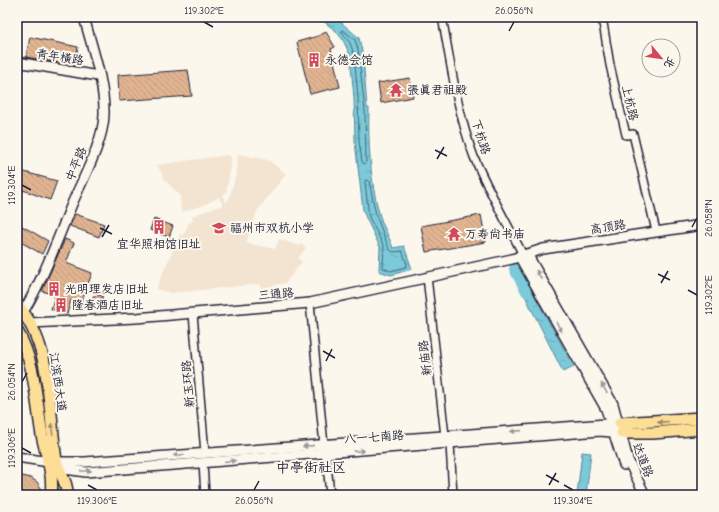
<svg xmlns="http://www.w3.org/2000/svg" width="719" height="512" viewBox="0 0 719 512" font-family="'Comic Neue','LXGW WenKai TC',sans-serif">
  <defs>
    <pattern id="water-ripples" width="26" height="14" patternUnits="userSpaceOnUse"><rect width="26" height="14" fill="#7bcad9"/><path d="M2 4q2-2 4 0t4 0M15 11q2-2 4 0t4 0" fill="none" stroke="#6aadbb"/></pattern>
    <pattern id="building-back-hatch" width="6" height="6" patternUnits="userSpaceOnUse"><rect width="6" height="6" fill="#e1b491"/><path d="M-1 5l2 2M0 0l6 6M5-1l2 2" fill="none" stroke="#c19a7e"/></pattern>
  </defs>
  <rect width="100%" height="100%" fill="#fbf7ec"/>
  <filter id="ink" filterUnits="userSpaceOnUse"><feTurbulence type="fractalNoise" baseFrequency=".025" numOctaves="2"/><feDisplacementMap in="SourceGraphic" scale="8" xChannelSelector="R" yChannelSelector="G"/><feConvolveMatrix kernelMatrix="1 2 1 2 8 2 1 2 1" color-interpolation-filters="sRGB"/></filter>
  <g filter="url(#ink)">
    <polygon fill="#f3e3d1" points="238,154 268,160 286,174 257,211 246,243 275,249 279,239 300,246 301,244 306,248 298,258 302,262 285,283 261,288 260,284 171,293 156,289 180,234 183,235 189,223 193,221 192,216 223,205 219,197 202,206 181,212 180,195 165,180 157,165 228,155 231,157 231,164 226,192 223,195 226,203 229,199 237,171"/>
    <g fill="url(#water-ripples)" stroke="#57879a">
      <path d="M318,17h17l24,21 4,17 4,53h2c-1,35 1,71 10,105 3,12 10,23 14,35l11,-2 8,23 -21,6 -12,-4 1,-24 -14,-29 -3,-8 -8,-68 -1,-44 -4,-43 -7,-15 -7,-9z"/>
      <polygon points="522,273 574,367 563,372 515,276"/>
      <polygon points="582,452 591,453 586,495 577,495"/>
    </g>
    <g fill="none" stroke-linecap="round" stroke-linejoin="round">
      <g stroke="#46657a" stroke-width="1">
        <polygon points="343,30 355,40 358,49 365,111 366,162 364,164 362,162 359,141 358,97 354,54 350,43 342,32"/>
        <polygon points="366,180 369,181 376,215 389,249 393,252 402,251 407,264 406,267 391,271 383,268 384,246 369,217 365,182"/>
      </g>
      <polyline stroke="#7bcad9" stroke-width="14" points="516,269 528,291"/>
    </g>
    <g fill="url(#building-back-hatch)" stroke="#22223b">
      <polygon points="326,32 335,47 331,49 340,87 310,94 297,42 318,36"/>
      <polygon points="30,37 78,47 74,66 26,57"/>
      <polygon points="188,70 192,96 119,101 118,75"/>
      <polygon points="410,78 413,97 381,103 378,83"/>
      <polygon points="17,170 57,181 50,200 23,190 19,207 17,207"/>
      <polygon points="75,214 104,224 99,237 70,226"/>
      <polygon points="481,215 486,242 426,252 421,226"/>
      <polygon points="154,219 173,226 169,237 150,230"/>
      <polygon points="17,223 48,241 42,254 17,240"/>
      <polygon points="65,239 74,243 66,263 92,273 81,303 71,300 67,314 51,309 55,295 42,291"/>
      <polygon points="102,295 103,308 94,308 93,296"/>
      <polygon points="17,475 31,478 37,482 41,488 40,495 17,495"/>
    </g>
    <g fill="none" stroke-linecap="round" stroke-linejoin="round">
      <defs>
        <g id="street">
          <path d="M442,17c9,47 15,95 32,140 14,33 33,66 49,98"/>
          <polyline points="602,17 610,65 626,135 633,134 656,231"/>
          <polyline points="427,277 445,436"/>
          <polyline points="310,303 324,445"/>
          <polyline points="193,314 205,453"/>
          <polyline points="450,444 453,495"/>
          <polyline points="326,453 330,495"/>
          <polyline points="203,463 205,495"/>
        </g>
        <g id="secondary">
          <polyline points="17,62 98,76"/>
          <polyline points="527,254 613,404 628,460 645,495"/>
          <polyline points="519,256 606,409 624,465"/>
          <path d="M23,312c21,-34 34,-72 49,-108 11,-26 31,-61 32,-89 1,-32 -12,-67 -20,-98"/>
          <polyline points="30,323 136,318 310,303 512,259 543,249 702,225"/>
          <polyline points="17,457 49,462 85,462 620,423"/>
          <polyline points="54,465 58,468 86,472 600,431 622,433"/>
        </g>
        <g id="primary">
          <path d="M17,305c36,39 31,106 39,155 2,13 12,21 11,35"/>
          <path d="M17,331c18,31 19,69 25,104 4,20 12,39 9,60"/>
          <polyline points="620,423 702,418"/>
          <polyline points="622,433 653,433 702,429"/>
        </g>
      </defs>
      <use href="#street" stroke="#22223b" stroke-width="10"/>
      <use href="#secondary" stroke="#22223b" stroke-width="12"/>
      <use href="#primary" stroke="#22223b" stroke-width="14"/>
      <use href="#street" stroke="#fbf7ec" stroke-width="7"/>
      <use href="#secondary" stroke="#fbf7ec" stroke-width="9"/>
      <use href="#primary" stroke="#fdde96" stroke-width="11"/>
    </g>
    <defs><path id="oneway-solid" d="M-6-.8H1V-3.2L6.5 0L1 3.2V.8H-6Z"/></defs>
    <g fill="#99979c">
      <use href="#oneway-solid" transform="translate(539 275) rotate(-120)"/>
      <use href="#oneway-solid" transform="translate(559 327) rotate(60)"/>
      <use href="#oneway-solid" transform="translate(604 388) rotate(-120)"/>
      <use href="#oneway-solid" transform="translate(516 431) rotate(176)"/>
      <use href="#oneway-solid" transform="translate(308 446) rotate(176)"/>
      <use href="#oneway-solid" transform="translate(359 451) rotate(-4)"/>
      <use href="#oneway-solid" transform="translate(179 455) rotate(176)"/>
      <use href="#oneway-solid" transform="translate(230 461) rotate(-5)"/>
      <use href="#oneway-solid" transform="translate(86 471)"/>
    </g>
    <g fill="#9a896d">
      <use href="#oneway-solid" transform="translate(663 422) rotate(175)"/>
      <use href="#oneway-solid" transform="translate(52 429) rotate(-97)"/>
    </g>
  </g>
  <path fill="none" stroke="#22223b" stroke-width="1.5" d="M204,22l9,5M509,31l5,-9M435,150l12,6M437,159l7,-12M22,185l9,5M692,227l5,-9M100,228l12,6M102,237l7,-12M658,274l12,6M661,283l7,-12M688,290l9,5M323,351l12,7M326,361l6,-12M22,382l5,-9M22,448l9,5M546,475l13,7M88,485l9,5M549,485l7,-12M564,485l9,5M254,490l5,-9"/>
  <defs>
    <symbol id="building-bare" viewBox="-9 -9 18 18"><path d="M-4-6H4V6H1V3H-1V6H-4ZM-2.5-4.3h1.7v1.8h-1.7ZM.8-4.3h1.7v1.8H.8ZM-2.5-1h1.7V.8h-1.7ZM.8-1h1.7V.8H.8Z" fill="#d1495b" stroke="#fbf7ec" stroke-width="2.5" paint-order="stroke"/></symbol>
    <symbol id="temple-bare" viewBox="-9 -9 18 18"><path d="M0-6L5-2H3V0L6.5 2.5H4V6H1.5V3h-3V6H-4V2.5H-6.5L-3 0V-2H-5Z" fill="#d1495b" stroke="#fbf7ec" stroke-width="2.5" paint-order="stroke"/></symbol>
    <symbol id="school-bare" viewBox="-9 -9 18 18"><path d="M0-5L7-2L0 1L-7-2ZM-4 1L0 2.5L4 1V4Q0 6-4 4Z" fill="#d1495b" stroke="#fbf7ec" stroke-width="2.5" paint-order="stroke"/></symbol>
  </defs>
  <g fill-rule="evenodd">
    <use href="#building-bare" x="304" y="50" width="20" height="20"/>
    <use href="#temple-bare" x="386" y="80" width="20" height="20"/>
    <use href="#building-bare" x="149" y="217" width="20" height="20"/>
    <use href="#school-bare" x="209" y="218" width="20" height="20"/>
    <use href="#temple-bare" x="444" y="224" width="20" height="20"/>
    <use href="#building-bare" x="44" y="279" width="20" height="20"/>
    <use href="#building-bare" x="51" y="295" width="20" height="20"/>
  </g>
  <g text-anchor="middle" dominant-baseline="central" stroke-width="4" stroke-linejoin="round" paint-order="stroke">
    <g font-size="12" fill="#22223b" stroke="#fbf7ec">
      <text transform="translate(60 57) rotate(9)">青年横路</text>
      <text transform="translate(630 103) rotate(77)">上杭路</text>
      <text transform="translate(481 137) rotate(72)">下杭路</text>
      <text transform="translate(76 164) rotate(-67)">中平路</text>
      <text transform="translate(608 227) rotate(-9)">高顶路</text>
      <text transform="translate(276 294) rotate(-5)">三通路</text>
      <text transform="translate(425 358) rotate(-97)">新庙路</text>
      <text transform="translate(58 382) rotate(82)">江滨西大道</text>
      <text transform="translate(188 384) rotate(-95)">新玉环路</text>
      <text transform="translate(374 437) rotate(-4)">八一七南路</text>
      <text transform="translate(643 460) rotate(69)">达道路</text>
    </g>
    <g font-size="12" fill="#22223b" stroke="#fbf7ec" text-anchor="start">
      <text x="325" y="60">永德会馆</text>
      <text x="407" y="90">張真君祖殿</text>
      <text x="230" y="228">福州市双杭小学</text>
      <text x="465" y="234">万寿尚书庙</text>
      <text x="159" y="244" text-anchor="middle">宜华照相馆旧址</text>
      <text x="65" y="289">光明理发店旧址</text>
      <text x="72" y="305">隆春酒店旧址</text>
    </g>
    <g font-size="14" fill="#22223b" stroke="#fbf7ec">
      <text x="311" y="467">中亭街社区</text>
    </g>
  </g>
  <rect width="719" height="512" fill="none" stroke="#fbf7ec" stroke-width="44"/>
  <g transform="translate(661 58) rotate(119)"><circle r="19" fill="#fbf7ec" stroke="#a4a2a5"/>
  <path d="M0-3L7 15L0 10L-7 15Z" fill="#d1495b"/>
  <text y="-6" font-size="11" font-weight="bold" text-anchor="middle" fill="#22223b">北</text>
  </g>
  <rect x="22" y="22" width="675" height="468" fill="none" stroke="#22223b" stroke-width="1.5"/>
  <g font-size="10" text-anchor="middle" fill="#22223b">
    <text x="204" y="14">119.302°E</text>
    <text x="514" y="14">26.056°N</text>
    <text transform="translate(11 185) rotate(-90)" y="4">119.304°E</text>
    <text transform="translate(708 218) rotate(-90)" y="4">26.058°N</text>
    <text transform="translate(708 295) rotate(-90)" y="4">119.302°E</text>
    <text transform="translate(11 382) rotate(-90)" y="4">26.054°N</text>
    <text transform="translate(11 448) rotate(-90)" y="4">119.306°E</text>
    <text x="97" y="504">119.306°E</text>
    <text x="254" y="504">26.056°N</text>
    <text x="573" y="504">119.304°E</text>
  </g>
</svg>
